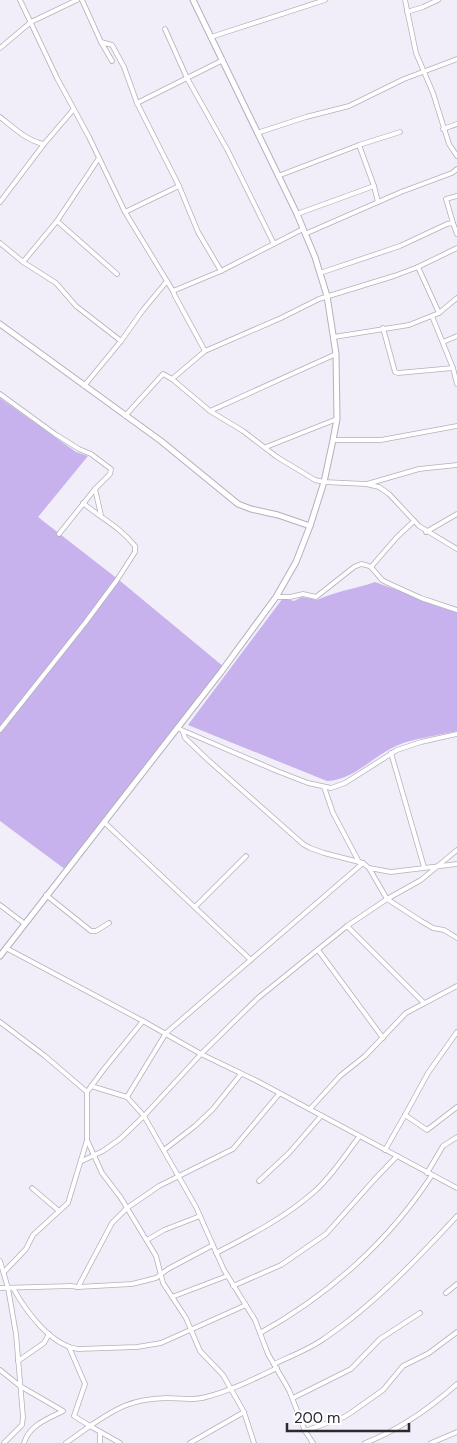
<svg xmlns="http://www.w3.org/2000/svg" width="457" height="1443" viewBox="0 0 457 1443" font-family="'DM Sans',sans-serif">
  <rect width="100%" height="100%" fill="#f1eef9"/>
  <g fill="#c7b2ed">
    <polygon points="0,398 76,452 88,456 38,517 119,580 224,667 66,870 0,821"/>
    <path d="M375,582l82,30v119c-17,4 -46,8 -61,15 -23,10 -42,34 -69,35l-139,-56 95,-127 11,3 8,-4 15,3c19,-9 38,-11 58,-18z"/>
  </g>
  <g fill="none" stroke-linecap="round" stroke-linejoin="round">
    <defs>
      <g id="minor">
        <polyline points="20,0 57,78 89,137 125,212 173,291 175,296 205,351"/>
        <polyline points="82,0 101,42 112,45 124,67 137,103 179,186 125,212"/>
        <polyline points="405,0 416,53 433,93 449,144 457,156"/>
        <polyline points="407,12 423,7 438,0"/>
        <polyline points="165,29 187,78 228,151 274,244"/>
        <polyline points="211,37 325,0"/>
        <polyline points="101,42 112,61"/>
        <polyline points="0,48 31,22 77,0"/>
        <polyline points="137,103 223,60"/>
        <path d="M0,117c13,10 27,24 44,27"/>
        <polyline points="443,129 457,124"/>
        <polyline points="257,133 306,117 349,106 404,79 457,59"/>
        <polyline points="359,145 400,132"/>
        <polyline points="278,176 359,145 374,186 297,214"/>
        <polyline points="179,186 198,232 221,271"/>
        <polyline points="374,186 378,202"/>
        <polyline points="0,202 44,144 73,110"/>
        <polyline points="57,221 117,274"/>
        <polyline points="453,223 457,234"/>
        <polyline points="305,234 401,192 452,173 457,169"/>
        <polyline points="0,243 23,262 57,221 99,158"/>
        <polyline points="23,262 56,283 76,306 121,341"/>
        <polyline points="320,273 400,246 447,224 453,223 446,199 457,196"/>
        <polyline points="173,291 221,271 303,229"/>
        <polyline points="439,313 457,298"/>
        <polyline points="432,316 453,368 457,384"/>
        <polyline points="383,328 395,372 398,373 453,368"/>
        <polyline points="334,337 409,325 439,313 418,267"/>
        <polyline points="443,342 457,336"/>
        <polyline points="172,379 210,411 336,354"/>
        <polyline points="84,386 121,341 143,310 167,281"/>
        <polyline points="0,394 55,434 79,449 91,454 111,469 110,474 95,489 59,534"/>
        <polyline points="210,411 243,431 277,457 315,480 324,482 366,484 379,487 389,494 419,526 457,549"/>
        <polyline points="125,416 163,374 172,379 205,351 281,318 319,299 394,276 418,267 457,248"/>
        <polyline points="333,440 381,440 457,426"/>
        <polyline points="266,447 337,419"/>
        <polyline points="367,484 419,469 457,465"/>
        <polyline points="95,489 101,515"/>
        <polyline points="426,532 457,514"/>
        <polyline points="371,567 397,537 414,521"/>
        <polyline points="276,597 290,597 303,594 316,597 354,567 361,564 366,565 371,567 382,580 390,584 421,598 457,610"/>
        <polyline points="177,728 277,771 308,783 331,788 345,783 397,750 421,742 457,734"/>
        <path d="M0,730l85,-107 32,-43 18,-28v-6c-16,-20 -33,-27 -52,-43"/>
        <polyline points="183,732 185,738 207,759 303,844 310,848 324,853 363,863 369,868 391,872 457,864"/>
        <polyline points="391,753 424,867"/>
        <polyline points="324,787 333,813 359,862"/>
        <polyline points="104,822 251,960"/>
        <polyline points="369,868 387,899 421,921 433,928 444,930 457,938"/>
        <polyline points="46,895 91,931 96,931 109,923"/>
        <polyline points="0,905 25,924"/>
        <polyline points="195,907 246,856"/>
        <polyline points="347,926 424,1003"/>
        <polyline points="6,948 143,1021 201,1054 257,1081 457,1188"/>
        <polyline points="318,950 383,1038"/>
        <polyline points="0,1022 45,1056 87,1092"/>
        <polyline points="91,1086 127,1097 144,1116 196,1207 224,1270 255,1320 268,1354 289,1390 305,1431 313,1443"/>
        <polyline points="127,1097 166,1033 363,863"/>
        <polyline points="310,1109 340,1076 365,1056 406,1013 457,986"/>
        <polyline points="405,1115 428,1073 457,1032"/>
        <polyline points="87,1140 102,1173 121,1198 156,1256 163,1283 186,1318 200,1351 223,1375 244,1412 254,1443"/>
        <polyline points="164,1150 195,1126 213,1109 241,1074"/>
        <polyline points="385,1150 405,1115 427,1130 457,1107"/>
        <polyline points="82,1161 103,1151 120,1139 144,1116 201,1054 258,998 347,926 387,899 421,880 457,850"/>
        <polyline points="427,1173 443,1146 457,1137"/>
        <polyline points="259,1181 289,1153 321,1116"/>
        <polyline points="32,1188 59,1211"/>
        <polyline points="147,1240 164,1230 200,1216"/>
        <path d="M216,1253c35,-18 70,-36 99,-62 17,-15 30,-36 44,-54"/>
        <polyline points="0,1261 8,1288 16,1334 23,1417 22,1425 4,1443"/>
        <polyline points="4,1272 26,1249 33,1235 68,1203 87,1140 87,1092 104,1069 143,1021"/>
        <polyline points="233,1286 281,1265 326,1234 374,1180 397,1156"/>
        <polyline points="78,1287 112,1223 127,1208 159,1186 233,1149 279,1094"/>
        <polyline points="0,1288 71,1286 78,1287 132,1284 156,1278 168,1269 213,1245"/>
        <path d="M13,1288c13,23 37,57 65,61l59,-2 24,-4 85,-38"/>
        <polyline points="446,1293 457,1284"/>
        <polyline points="172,1297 227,1276"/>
        <path d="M260,1333c69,-38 129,-92 172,-158"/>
        <path d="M69,1347l16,37 -11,32 16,10c28,-19 42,-27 77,-28 13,0 26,3 39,-1 24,-6 48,-18 71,-29"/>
        <polyline points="18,1361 44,1343 49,1334"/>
        <path d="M274,1364c17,-8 36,-15 51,-26 50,-34 91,-78 132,-122"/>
        <path d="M0,1370l20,16 43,25c-15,8 -34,14 -39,32"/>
        <polyline points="293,1398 351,1369 380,1339 420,1313"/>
        <polyline points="305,1431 344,1417 352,1412 383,1390 403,1366 429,1353 457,1332"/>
        <polyline points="100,1433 100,1443"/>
        <polyline points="66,1443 90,1426 120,1443"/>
        <polyline points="190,1443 244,1412"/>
        <path d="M365,1443c34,-13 65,-35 92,-59"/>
        <polyline points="431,1443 457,1432"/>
      </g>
      <g id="secondary">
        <polyline points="0,324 161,441 238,504 251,509 278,515 310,526"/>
        <polyline points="0,956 221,672 276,597 296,562 310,526 324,482 333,440 337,419 336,354 327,296 315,257 297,214 193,0"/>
      </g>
    </defs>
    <use href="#minor" stroke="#b4b0bc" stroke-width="5.5"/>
    <use href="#secondary" stroke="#b4b0bc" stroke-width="7"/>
    <use href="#minor" stroke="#fff" stroke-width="4"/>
    <use href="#secondary" stroke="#fff" stroke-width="5"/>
  </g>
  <path d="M287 1423v8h122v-8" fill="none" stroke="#2b2a2e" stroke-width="2.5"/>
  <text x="294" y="1423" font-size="15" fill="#2b2a2e" stroke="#fdfdff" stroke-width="4" paint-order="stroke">200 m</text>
</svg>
